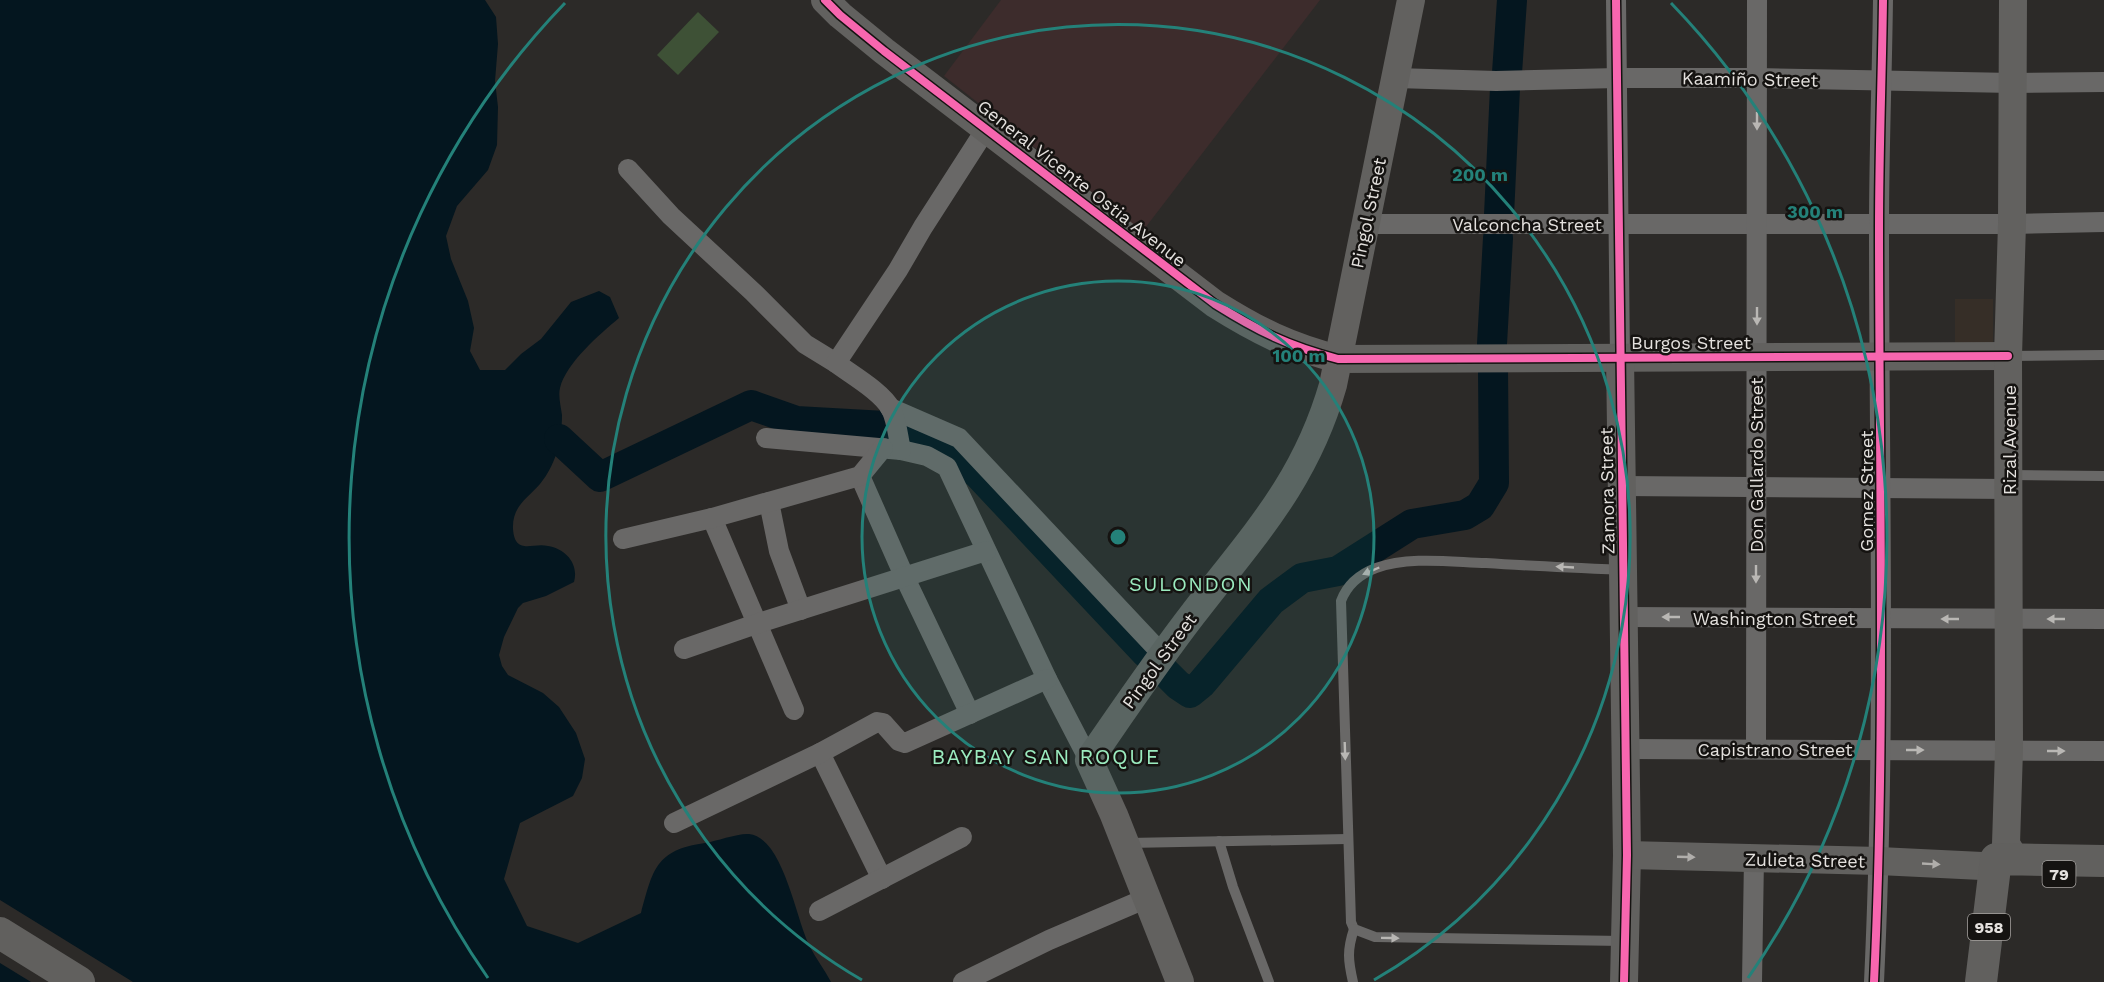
<svg xmlns="http://www.w3.org/2000/svg" width="2104" height="982" viewBox="0 0 2104 982" font-family="'Work Sans',sans-serif">
  <rect width="100%" height="100%" fill="#2c2a28"/>
  <polygon fill="#362e27" points="1955,299 1993,299 1993,347 1955,346"/>
  <polygon fill="#3d2c2c" points="1001,0 1320,0 1142,232 944,76"/>
  <polygon fill="#3e5136" points="698,12 719,32 678,75 657,55"/>
  <g fill="#04161f">
    <path d="M0,0h485l11,17 2,27 -3,37 3,26 -1,38 -9,25 -31,36 -11,30 5,23 17,42 6,27 -4,23 10,19h25l16,-16 20,-15 30,-37 28,-11 11,6 9,21c-19,16 -53,45 -59,70 -2,8 1,19 2,27 0,14 -2,32 -8,45 -3,8 -9,18 -14,24 -13,15 -28,22 -27,45 2,27 20,13 35,17 18,3 31,18 26,36l-28,14 -23,7 -5,5 -14,29 -5,18 3,11 6,9 35,18 16,14 17,26 9,26 -3,19 -9,18 -53,27 -16,56 23,47 51,17 63,-30c12,-43 14,-63 64,-70 12,-2 33,-10 44,-9 35,4 47,87 61,113 6,12 15,23 21,35h-698l-133,-82z"/>
    <polygon points="0,963 31,982 0,982"/>
  </g>
  <g fill="none" stroke-linecap="round" stroke-linejoin="round">
    <g stroke="#04161f" stroke-width="30">
      <polyline points="1507,73 1512,0"/>
      <polyline points="1499,215 1505,88"/>
      <polyline points="1492,344 1498,238"/>
      <polyline points="909,430 924,433 937,439 978,474 1146,653"/>
      <polyline points="559,439 600,477 751,405 796,421 885,426"/>
      <polyline points="1162,669 1178,685 1190,693 1201,684 1271,601 1302,578 1338,571 1412,524 1465,515 1480,506 1494,483 1493,369"/>
    </g>
    <g stroke="#696867" stroke-width="10">
      <polyline points="2008,356 2104,355"/>
      <polyline points="2009,475 2104,476"/>
      <polyline points="1219,841 1233,887 1269,982"/>
      <polyline points="1128,843 1347,839"/>
      <path d="M1623,941l-248,-4 -21,-8 -3,-7 -10,-321c6,-16 19,-27 35,-33 33,-12 75,-6 110,-5 45,3 91,5 137,7"/>
      <path d="M1353,982c-5,-22 -6,-32 1,-53"/>
    </g>
    <g stroke="#696867" stroke-width="20">
      <polyline points="1616,0 1620,357"/>
      <polyline points="1396,78 1496,81 1617,78 1757,78 2013,83 2104,82"/>
      <polyline points="628,169 671,216 753,292 805,344 836,363"/>
      <polyline points="1366,224 2012,224 2104,222"/>
      <polyline points="890,408 959,438 1162,654"/>
      <polyline points="766,438 901,450 927,456 947,467 1047,679 1089,760"/>
      <path d="M901,450c-3,-13 -4,-29 -10,-41 -9,-17 -39,-34 -55,-46l62,-93 25,-43 63,-98"/>
      <polyline points="860,476 905,578 970,714"/>
      <polyline points="1622,486 2009,489"/>
      <polyline points="769,502 779,551 801,610"/>
      <polyline points="712,518 794,710"/>
      <polyline points="623,539 712,518 860,476 883,448"/>
      <polyline points="1624,617 2104,619"/>
      <polyline points="684,649 756,624 986,551"/>
      <polyline points="1626,749 2104,751"/>
      <polyline points="1756,749 1757,0"/>
      <polyline points="820,753 882,879"/>
      <polyline points="674,823 820,753 877,722 883,723 899,741 905,743 1047,679"/>
      <polyline points="819,911 962,837"/>
      <polyline points="963,982 1049,940 1147,898"/>
      <polyline points="1752,982 1754,858"/>
      <path d="M1874,982c12,-252 5,-503 5,-755 0,-76 3,-151 4,-227"/>
    </g>
    <g stroke="#62615f" stroke-width="28">
      <path d="M825,0l15,15 44,36 331,253c43,27 73,42 123,55l670,-3"/>
      <polyline points="2013,0 2012,224 2008,356 2009,750 2006,844 2015,859"/>
      <polyline points="1620,357 1627,855 1624,982"/>
      <polyline points="1627,855 1879,861 1982,866 1995,873"/>
      <path d="M1180,982l-66,-167 -25,-55c34,-49 67,-98 104,-146 59,-77 112,-131 140,-229l78,-385"/>
    </g>
    <g stroke="#61605e" stroke-width="32">
      <polyline points="0,933 79,982"/>
      <polyline points="1981,982 1996,859 2104,861"/>
    </g>
    <defs>
      <g id="cycleway">
        <path d="M825,0l15,15 44,36 331,253c43,27 73,42 123,55l670,-3"/>
        <polyline points="1616,0 1627,855 1624,982"/>
        <path d="M1874,982c12,-252 5,-503 5,-755 0,-76 3,-151 4,-227"/>
      </g>
    </defs>
    <use href="#cycleway" stroke="#151311" stroke-width="11"/>
    <use href="#cycleway" stroke="#f766af" stroke-width="8"/>
  </g>
  <defs><path id="oneway-solid" d="M-6-.8H1V-3.2L6.5 0L1 3.2V.8H-6Z" transform="scale(1.5)"/></defs>
  <g fill="#b9b7b4">
    <use href="#oneway-solid" transform="translate(1757 121) rotate(90)"/>
    <use href="#oneway-solid" transform="translate(1757 316) rotate(90)"/>
    <use href="#oneway-solid" transform="translate(1565 567) rotate(-177)"/>
    <use href="#oneway-solid" transform="translate(1371 571) rotate(157)"/>
    <use href="#oneway-solid" transform="translate(1756 574) rotate(90)"/>
    <use href="#oneway-solid" transform="translate(1671 617) rotate(-180)"/>
    <use href="#oneway-solid" transform="translate(1950 619) rotate(-180)"/>
    <use href="#oneway-solid" transform="translate(2056 619) rotate(180)"/>
    <use href="#oneway-solid" transform="translate(1915 750)"/>
    <use href="#oneway-solid" transform="translate(1345 751) rotate(88)"/>
    <use href="#oneway-solid" transform="translate(2056 751)"/>
    <use href="#oneway-solid" transform="translate(1390 938) rotate(1)"/>
  </g>
  <g fill="#b0aeab">
    <use href="#oneway-solid" transform="translate(1686 857) rotate(2)"/>
    <use href="#oneway-solid" transform="translate(1931 864) rotate(3)"/>
  </g>
  <circle cx="1118" cy="537" r="256" fill="#248179" fill-opacity=".12"/>
  <g fill="none" stroke="#248179" stroke-width="3">
    <circle cx="1118" cy="537" r="256"/>
    <path d="M862 980A512 512 0 1 1 1374 980"/>
    <path d="M488 978A769 769 0 0 1 565 3M1671 3A769 769 0 0 1 1748 978"/>
  </g>
  <g text-anchor="middle" dominant-baseline="central" stroke-width="5" stroke-linejoin="round" paint-order="stroke">
    <g fill="#151311" stroke="#a6a3a0" stroke-width="1.5">
      <rect x="2042.5" y="861" width="33" height="26" rx="4.5"/>
      <rect x="1968" y="914" width="42" height="26" rx="4.5"/>
    </g>
    <g font-size="16" font-weight="bold" fill="#e4e1de">
      <text x="2059" y="874">79</text>
      <text x="1989" y="927">958</text>
    </g>
    <g font-size="18" fill="#e4e1de" stroke="#151311">
      <text transform="translate(1750 79) rotate(1)">Kaamiño Street</text>
      <text transform="translate(1082 183) rotate(38)">General Vicente Ostia Avenue</text>
      <text transform="translate(1368 213) rotate(-78)">Pingol Street</text>
      <text x="1527" y="224">Valconcha Street</text>
      <text x="1691" y="342">Burgos Street</text>
      <text transform="translate(2009 440) rotate(-90)">Rizal Avenue</text>
      <text transform="translate(1756 465) rotate(-90)">Don Gallardo Street</text>
      <text transform="translate(1607 491) rotate(-91)">Zamora Street</text>
      <text transform="translate(1866 491) rotate(-90)">Gomez Street</text>
      <text x="1774" y="618">Washington Street</text>
      <text transform="translate(1159 661) rotate(-54)">Pingol Street</text>
      <text x="1775" y="749">Capistrano Street</text>
      <text transform="translate(1805 860) rotate(1)">Zulieta Street</text>
    </g>
    <g font-size="20" letter-spacing="1.5" fill="#9bebbf" stroke="#151311">
      <text x="1191" y="584">SULONDON</text>
    </g>
    <g font-size="21" letter-spacing="1.5" fill="#9bebbf" stroke="#151311">
      <text x="1046" y="756">BAYBAY SAN ROQUE</text>
    </g>
  </g>
  <circle cx="1118" cy="537" r="9" fill="#248179" stroke="#151311" stroke-width="3"/>
  <g font-size="18" text-anchor="middle" font-weight="bold" fill="#248179" stroke="#151311" stroke-width="5" stroke-linejoin="round" paint-order="stroke">
    <text x="1480" y="181">200 m</text>
    <text x="1815" y="218">300 m</text>
    <text x="1299" y="362">100 m</text>
  </g>
</svg>
